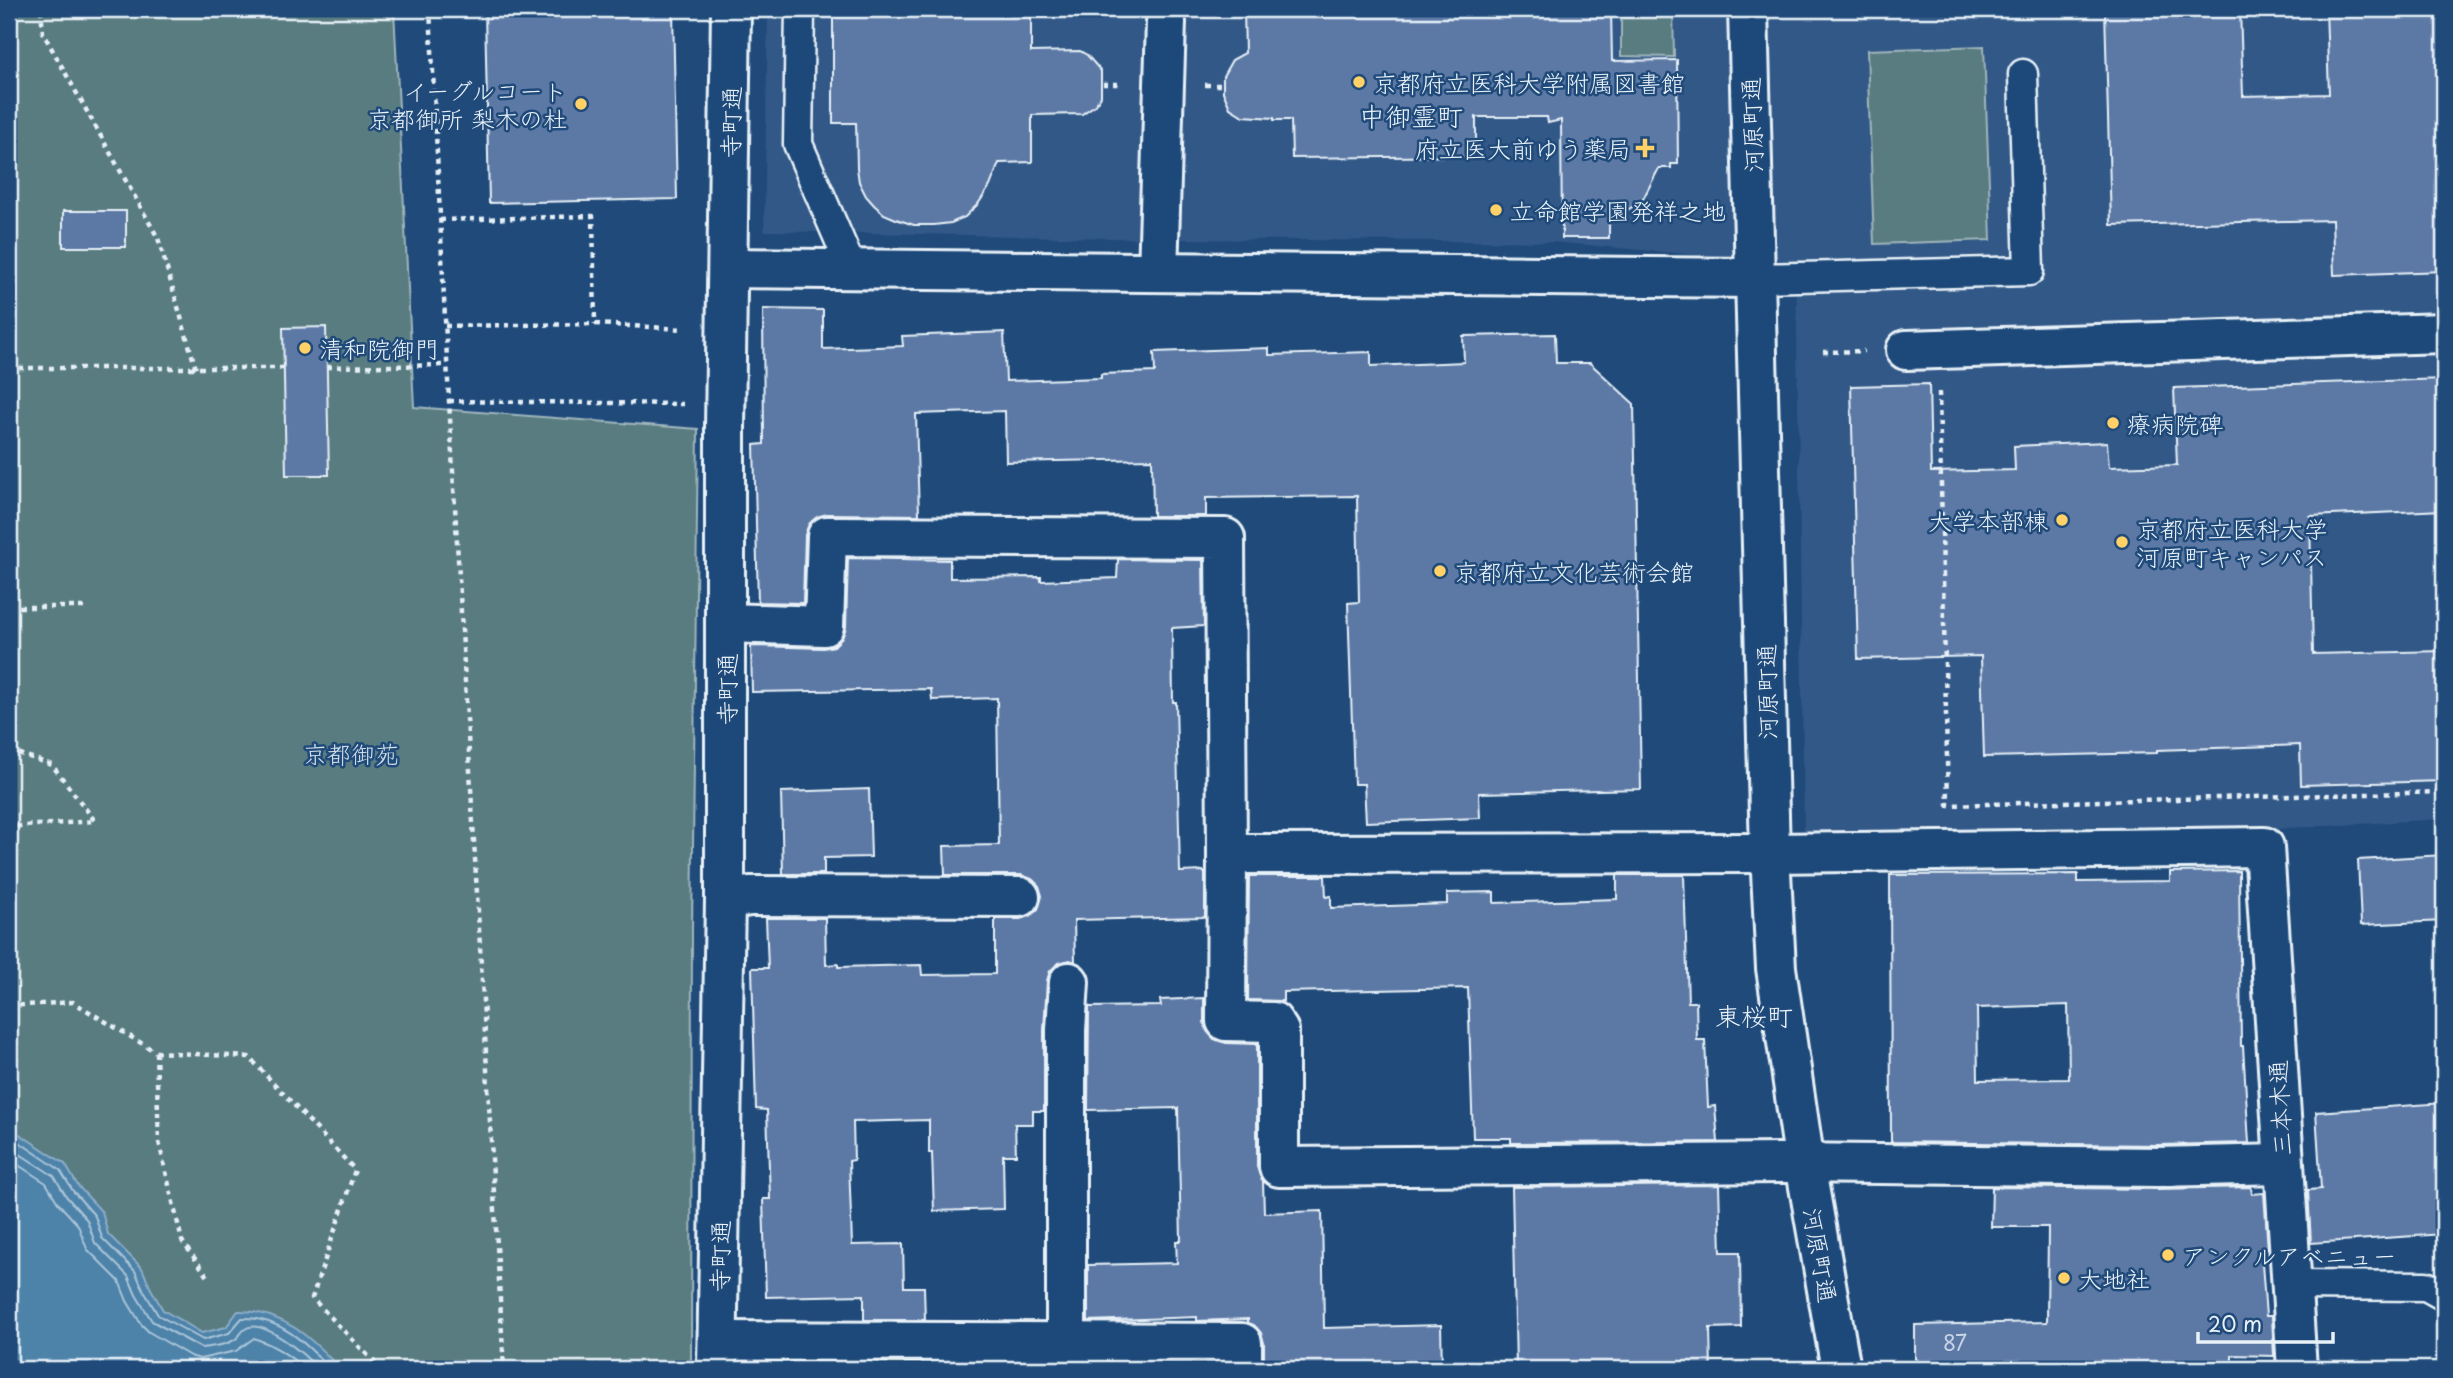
<svg xmlns="http://www.w3.org/2000/svg" width="2453" height="1378" viewBox="0 0 2453 1378" font-family="'Playpen Sans','Klee One',sans-serif">
  <rect width="100%" height="100%" fill="#1f4a7a"/>
  <filter id="ink" filterUnits="userSpaceOnUse"><feTurbulence type="fractalNoise" baseFrequency=".0143" numOctaves="2"/><feDisplacementMap in="SourceGraphic" scale="14" xChannelSelector="R" yChannelSelector="G"/><feConvolveMatrix kernelMatrix="1 2 1 2 8 2 1 2 1" color-interpolation-filters="sRGB"/></filter>
  <g filter="url(#ink)">
    <polygon fill="#315887" points="768,9 2444,9 2444,819 2225,832 1804,840 1796,264 1552,242 1162,239 764,231"/>
    <g fill="#587b80" stroke="#a0b6bc" stroke-width="2">
      <polygon points="9,9 394,9 414,407 698,429 692,931 691,1369 9,1369"/>
      <polygon points="1621,9 1673,9 1674,57 1621,56"/>
      <polygon points="1984,46 1991,240 1874,244 1867,50"/>
      <rect x="761" y="1356" width="461" height="13"/>
    </g>
    <path fill="#4e82a9" stroke="#8caec9" stroke-width="2" d="M9,1062h3l3,69 50,33 13,22 24,26 6,22 34,34 8,19 13,23 39,23 24,-6 12,-16c44,-1 74,27 102,58h-331z"/>
    <g fill="none" stroke-linecap="round" stroke-linejoin="round">
      <g stroke="#aac5d8" stroke-width="2">
        <path d="M9,1135l51,35 13,21 22,25 7,22 33,33 9,20 14,24 45,25 26,-7 13,-15c37,-2 65,26 88,51"/>
        <path d="M9,1147l45,29 12,20 21,24 8,23 33,33 8,19 16,26 49,27c11,-1 29,-3 37,-11 2,-2 4,-6 7,-8 17,-13 62,28 73,40"/>
        <path d="M9,1159l37,24 12,20 20,22 9,24 32,32 8,20 14,23 8,8 41,24 10,3 36,-8 18,-13c20,7 35,16 50,31"/>
      </g>
    </g>
    <g fill="#5b79a6" stroke="#e8f1f8" stroke-width="2" fill-rule="evenodd">
      <polygon points="485,9 673,9 677,199 489,203"/>
      <polygon points="833,9 1031,9 1031,52 1080,51 1087,55 1101,71 1101,96 1095,105 1082,114 1032,115 1032,162 999,163 990,186 978,204 965,217 951,223 934,225 914,225 896,219 884,214 874,205 866,196 859,182 857,168 856,123 833,123"/>
      <polygon points="1244,9 1611,9 1612,61 1677,60 1678,164 1671,164 1671,168 1659,168 1642,201 1609,221 1609,238 1562,238 1561,120 1548,123 1547,117 1476,117 1476,156 1292,158 1291,120 1274,120 1274,118 1243,116 1230,108 1223,92 1223,76 1232,60 1245,53"/>
      <polygon points="2105,9 2240,9 2243,96 2329,94 2326,9 2444,9 2444,271 2334,275 2332,220 2111,225"/>
      <rect x="63" y="211" width="63" height="36"/>
      <polygon points="763,309 823,310 823,349 903,346 902,336 1004,332 1006,381 1101,378 1101,374 1155,372 1154,352 1269,348 1269,355 1371,352 1371,366 1464,362 1463,336 1555,334 1556,363 1590,363 1634,404 1641,789 1479,793 1480,818 1366,822 1364,784 1354,784 1348,603 1359,602 1357,496 1206,498 1206,516 1153,516 1152,459 1006,462 1005,411 916,414 919,515 827,514 817,517 809,524 805,535 803,603 758,602 754,445 764,444"/>
      <polygon points="326,327 329,475 286,475 283,328"/>
      <polygon points="2444,379 2444,510 2310,516 2313,654 2444,651 2444,781 2301,785 2300,745 2157,750 2157,753 1984,757 1981,656 1858,659 1851,386 1929,384 1931,472 2015,470 2014,446 2107,442 2109,467 2177,465 2174,388"/>
      <polygon points="848,558 950,560 950,578 1041,577 1041,581 1117,578 1118,559 1203,560 1204,626 1172,628 1173,702 1176,702 1180,872 1203,871 1205,874 1205,917 1074,920 1075,962 1070,960 1059,963 1050,971 1047,981 1044,1030 1044,1111 1033,1111 1033,1124 1015,1124 1016,1155 1003,1155 1004,1209 934,1211 932,1153 929,1153 929,1120 853,1122 854,1160 849,1161 852,1245 903,1244 904,1287 924,1287 925,1320 864,1320 864,1295 766,1297 763,1199 770,1199 767,1110 756,1109 752,968 768,968 766,918 825,918 826,965 838,964 838,967 921,965 922,975 995,974 995,919 1020,919 1030,916 1038,909 1042,896 1039,886 1032,879 1021,875 945,875 944,846 999,845 997,698 932,700 931,689 752,692 751,646 823,648 834,646 842,638 846,627"/>
      <polygon points="869,789 871,857 824,858 824,874 783,874 781,792"/>
      <polygon points="2444,855 2444,921 2361,925 2358,860"/>
      <path d="M2239,871l2,175h2l6,97 -91,2 -267,-3 -1,-267 188,-1v8l92,-1v-9zM2068,1005l1,74 -91,1 -1,-72z"/>
      <polygon points="1617,875 1684,875 1688,1002 1696,1002 1697,1040 1705,1040 1708,1107 1715,1106 1718,1142 1511,1143 1511,1138 1473,1138 1468,988 1283,992 1283,1001 1248,1000 1249,876 1325,876 1326,897 1331,896 1331,908 1447,904 1447,893 1494,892 1494,903 1617,899"/>
      <polygon points="1204,998 1204,1022 1207,1031 1214,1039 1226,1043 1257,1044 1257,1167 1263,1181 1264,1213 1322,1211 1324,1328 1441,1325 1442,1369 1264,1369 1264,1343 1261,1333 1254,1325 1248,1323 1248,1319 1197,1321 1197,1317 1088,1321 1088,1265 1177,1263 1176,1241 1181,1241 1178,1108 1088,1110 1089,1007 1161,1006 1160,1000"/>
      <polygon points="2444,1103 2444,1234 2311,1243 2308,1190 2321,1189 2316,1112"/>
      <polygon points="1719,1185 1721,1252 1740,1252 1741,1327 1710,1328 1711,1369 1516,1369 1512,1187"/>
      <polygon points="1992,1187 2158,1189 2251,1187 2252,1194 2264,1193 2268,1249 2261,1250 2266,1316 2272,1316 2274,1356 2232,1355 2232,1369 1918,1369 1918,1360 1915,1360 1915,1325 2047,1322 2048,1227 1991,1227"/>
    </g>
    <g fill="none" stroke-linecap="round" stroke-linejoin="round">
      <defs>
        <g id="service">
          <polyline points="800,9 798,144 852,269"/>
          <polyline points="1756,278 2029,271 2023,74"/>
          <polyline points="2291,1285 2426,1286 2444,1296"/>
        </g>
        <g id="pedestrian">
          <polyline points="1158,272 1166,22"/>
          <polyline points="1906,350 2444,333"/>
        </g>
        <g id="minor">
          <polyline points="726,623 824,626 827,536 1225,538 1227,854 1226,1021 1273,1022 1279,1031 1279,1167 1785,1163 2158,1167 2282,1164"/>
          <polyline points="1227,854 1770,853 2264,847 2297,1369"/>
          <polyline points="725,900 750,896 1020,897"/>
          <polyline points="718,1341 1242,1343 1242,1369"/>
          <polyline points="1066,1341 1066,1030 1069,982"/>
        </g>
        <g id="tertiary">
          <polyline points="728,268 1756,278"/>
          <polyline points="717,1369 725,900 725,429 731,9"/>
        </g>
        <polyline id="primary" points="1748,9 1770,853 1776,968 1805,1164 1841,1369"/>
      </defs>
      <use href="#service" stroke="#e8f1f8" stroke-width="33"/>
      <use href="#pedestrian" stroke="#e8f1f8" stroke-width="44"/>
      <use href="#minor" stroke="#e8f1f8" stroke-width="44"/>
      <use href="#tertiary" stroke="#e8f1f8" stroke-width="44"/>
      <use href="#primary" stroke="#e8f1f8" stroke-width="44"/>
      <g stroke="#e8f1f8" stroke-width="4.5" stroke-dasharray="5 5" stroke-linecap="butt">
        <polyline points="41,9 43,33 158,238 196,369"/>
        <polyline points="430,9 449,401 504,1369"/>
        <polyline points="1103,84 1123,84"/>
        <polyline points="1205,85 1223,85"/>
        <polyline points="440,220 593,216 595,324"/>
        <polyline points="445,326 595,324 684,329"/>
        <polyline points="1823,352 1864,351"/>
        <polyline points="327,367 447,365"/>
        <polyline points="9,368 284,368"/>
        <polyline points="1939,392 1948,805 2444,792"/>
        <polyline points="449,401 683,404"/>
        <polyline points="9,607 85,607"/>
        <polyline points="9,750 52,765 95,821 9,827"/>
        <polyline points="9,1006 73,1002 156,1052 249,1057 355,1170 312,1298 381,1369"/>
        <polyline points="156,1052 159,1142 182,1241 209,1278"/>
      </g>
      <use href="#service" stroke="#1f4a7a" stroke-width="28"/>
      <use href="#pedestrian" stroke="#1f4a7a" stroke-width="38"/>
      <use href="#minor" stroke="#1f4a7a" stroke-width="38"/>
      <use href="#tertiary" stroke="#1f4a7a" stroke-width="38"/>
      <use href="#primary" stroke="#1f4a7a" stroke-width="38"/>
    </g>
  </g>
  <g fill="#ffd166" stroke="#1f4a7a" stroke-width="2.5">
    <circle cx="1359" cy="82" r="7"/>
    <circle cx="581" cy="104" r="7"/>
    <path d="M1641.5 137.5h7v7h7v7h-7v7h-7v-7h-7v-7h7z"/>
    <circle cx="1496" cy="210" r="7"/>
    <circle cx="305" cy="348" r="7"/>
    <circle cx="2113" cy="423" r="7"/>
    <circle cx="2062" cy="520" r="7"/>
    <circle cx="2122" cy="542" r="7"/>
    <circle cx="1440" cy="571" r="7"/>
    <circle cx="2168" cy="1255" r="7"/>
    <circle cx="2064" cy="1278" r="7"/>
  </g>
  <g text-anchor="middle" dominant-baseline="central" stroke-width="5" stroke-linejoin="round" paint-order="stroke">
    <g font-size="21" fill="#c5d3e4">
      <text x="1955" y="1342">87</text>
    </g>
    <g font-size="24" fill="#e8f1f8" stroke="#1f4a7a" text-anchor="start">
      <text x="1373" y="82">京都府立医科大学附属図書館</text>
      <text x="567" y="90" text-anchor="end">イーグルコート<tspan x="567" dy="28">京都御所 梨木の杜</tspan></text>
      <text x="1631" y="148" text-anchor="end">府立医大前ゆう薬局</text>
      <text x="1510" y="210">立命館学園発祥之地</text>
      <text x="319" y="348">清和院御門</text>
      <text x="2127" y="423">療病院碑</text>
      <text x="2048" y="520" text-anchor="end">大学本部棟</text>
      <text x="2136" y="528">京都府立医科大学<tspan x="2136" dy="28">河原町キャンパス</tspan></text>
      <text x="1454" y="571">京都府立文化芸術会館</text>
      <text x="2182" y="1255">アンクルアベニュー</text>
      <text x="2078" y="1278">大地社</text>
    </g>
    <g font-size="24" fill="#e8f1f8" stroke="#1f4a7a">
      <text transform="translate(730 122) rotate(-89)">寺町通</text>
      <text transform="translate(1751 125) rotate(-92)">河原町通</text>
      <text transform="translate(726 689) rotate(-90)">寺町通</text>
      <text transform="translate(1766 692) rotate(-91)">河原町通</text>
      <text transform="translate(2279 1108) rotate(-93)">三本木通</text>
      <text transform="translate(1821 1255) rotate(80)">河原町通</text>
      <text transform="translate(719 1256) rotate(-89)">寺町通</text>
    </g>
    <g font-size="24" fill="#d2dfe6" stroke="#1f4a7a">
      <text x="351" y="753">京都御苑</text>
    </g>
    <g font-size="26" fill="#e8f1f8" stroke="#1f4a7a">
      <text x="1411" y="115">中御霊町</text>
      <text x="1754" y="1015">東桜町</text>
    </g>
  </g>
  <rect width="2453" height="1378" fill="none" stroke="#1f4a7a" stroke-width="35"/>
  <rect x="18" y="18" width="2418" height="1343" fill="none" stroke="#e8f1f8" stroke-width="2.5" filter="url(#ink)"/>
  <path d="M2198 1332v10h135v-10" fill="none" stroke="#e8f1f8" stroke-width="3.5"/>
  <text x="2208" y="1332" font-size="21" fill="#e8f1f8" stroke="#1f4a7a" stroke-width="5" paint-order="stroke">20 m</text>
</svg>
